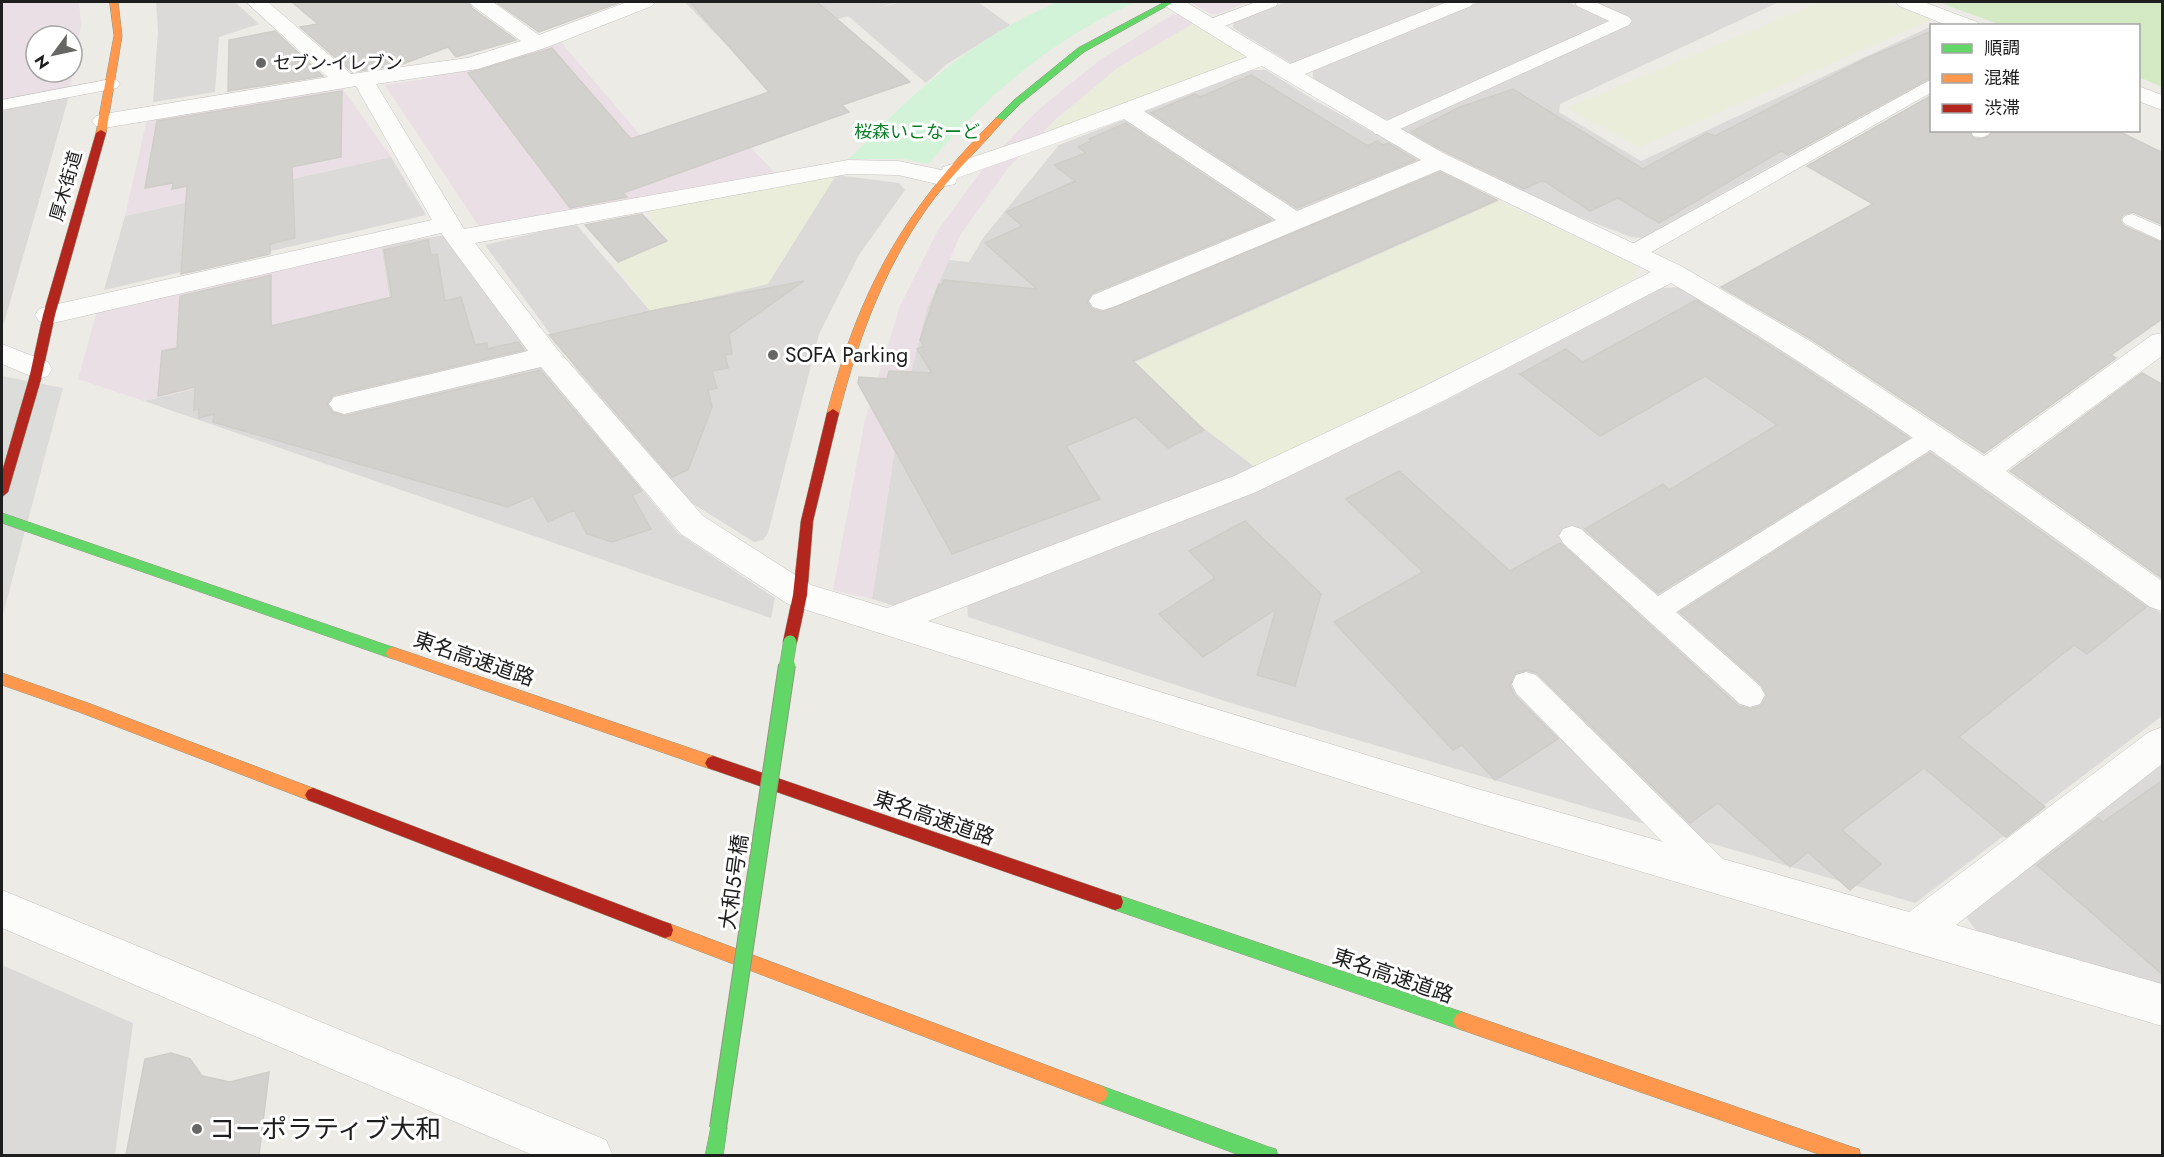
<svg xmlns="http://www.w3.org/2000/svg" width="2164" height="1157" viewBox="0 0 2164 1157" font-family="Jost,'Noto Sans JP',sans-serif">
  <rect width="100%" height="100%" fill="#ecebe6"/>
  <g fill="#dbdad8">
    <polygon points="156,2 235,2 259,24 219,37 215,92 153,102 158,30"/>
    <polygon points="685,2 897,2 875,9 901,2 978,2 1010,25 947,64 926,83 848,16 732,51"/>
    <polygon points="1285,2 1454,2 1304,64 1292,64 1233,28 1234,22"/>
    <polygon points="1479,2 1568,2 1612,22 1393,120 1379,119 1313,78 1313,71"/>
    <polygon points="1589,2 1779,2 1560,104 1559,112 1641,161 1932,26 1931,77 1642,238 1631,237 1556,208 1397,129 1627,22"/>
    <polygon points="1250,70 1266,70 1314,100 1499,201 1124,367 1255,467 1238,481 908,610 872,599 899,421 927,308 949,260 969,262 983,238 1059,145"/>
    <polygon points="69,96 4,323 2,324 2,109"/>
    <polygon points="391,157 426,215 104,290 125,216"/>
    <polygon points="836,175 899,183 905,190 859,255 819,334 768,533 763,540 754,542 687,500 579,373 485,245 575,223 651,312 807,221"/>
    <polygon points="446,235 555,383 678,533 775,598 771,618 144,401 396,340 381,245"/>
    <polygon points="1681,287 1770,339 1972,475 2162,614 2162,716 1915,903 1234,704 968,617 967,604 1251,494 1441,403 1662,288"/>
    <polygon points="2162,761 2162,985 1979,934 1963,913"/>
    <polygon points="2,965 133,1023 115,1155 2,1155"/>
  </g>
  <g fill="#eadfe4" fill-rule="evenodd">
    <path d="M2,2h77l2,23 -11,62 -68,13zM36,36h36v36h-36z"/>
    <polygon points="1190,2 1248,2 1218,14 1211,14"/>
    <polygon points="1180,14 1194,23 1116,69 1057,118 1008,168 961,234 927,308 899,421 872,599 833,590 865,420 900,306 938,230 988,162 1038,110 1100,60 1172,15"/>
    <polygon points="560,41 642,137 717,112 776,174 482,231 385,85 419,80 488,64"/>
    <polygon points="342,88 391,157 125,216 147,119"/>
    <polygon points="381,245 396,340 144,401 78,379 97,311"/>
  </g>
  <g fill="#e9edd9">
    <polygon points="1820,2 1882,2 1933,19 1640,147 1567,108"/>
    <polygon points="1194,23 1244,55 1241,62 1053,131 1048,127 1116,69"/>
    <polygon points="836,175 768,284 651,312 614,264 669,241 647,211"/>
    <polygon points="1499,201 1636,266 1634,278 1416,389 1255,467 1124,368"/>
  </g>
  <polygon fill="#d3eac4" points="1938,2 2162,2 2162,87 2139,77 2138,26 2001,25"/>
  <path fill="#d3f3d8" d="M1058,2h78c-83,36 -150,94 -208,162l-24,-5h-56c19,-16 35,-35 53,-52 44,-41 101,-83 157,-105z"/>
  <polygon fill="#dcdcda" points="2,376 63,388 2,618"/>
  <g fill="#d3d1cd" stroke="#cfcdc8" stroke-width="1.5">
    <polygon points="292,2 468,2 472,8 516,40 456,57 448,47 400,65 352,72 300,27 318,24"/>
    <polygon points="496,2 621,2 539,32"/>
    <polygon points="690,2 817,2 910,82 842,105 849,112 623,193 627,197 570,208 468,73 552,48 631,139 769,92"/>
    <polygon points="275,31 323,76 228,91 229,40"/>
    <polygon points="1932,31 1932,77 1789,155 1781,151 1659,223 1618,198 1590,211 1546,182 1541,181 1524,189 1446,152 1411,132 1460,107 1513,89 1643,169 1707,133 1715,136 1865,59"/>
    <polygon points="1251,75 1368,146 1377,141 1383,145 1388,143 1416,160 1297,208 1151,113 1195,94 1200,97"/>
    <polygon points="342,91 341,157 292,167 295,238 270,244 270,254 181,274 187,186 172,189 173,183 145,188 157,121"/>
    <polygon points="1932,95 1932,130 1969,130 1973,138 1981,139 1989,136 1994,130 2116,130 2163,153 2163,225 2133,212 2124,214 2120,220 2124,226 2163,243 2163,318 2111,355 2116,358 1984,453 1811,339 1721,287 1873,204 1807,166"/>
    <polygon points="1126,123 1271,220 1092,293 1087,302 1092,309 1102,312 1440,172 1497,200 1133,361 1204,430 1168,448 1136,417 1066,446 1100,499 952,554 858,383 859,377 887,379 889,371 932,373 917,349 924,346 920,340 939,284 942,285 944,280 1037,289 985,243 1022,226 1006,212 1075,181 1054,165 1086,153 1078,147 1091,141 1089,139"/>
    <polygon points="642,214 667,241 618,262 585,225"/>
    <polygon points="428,240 431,255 437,254 445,301 461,297 475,345 487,343 487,349 518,342 524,350 333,395 327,404 332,412 345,416 540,370 642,491 632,495 651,529 612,542 587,534 574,510 548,522 533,496 508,507 213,422 214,414 199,418 199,409 194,410 195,387 158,396 162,351 177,348 180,296 271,275 271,326 392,297 384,250"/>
    <polygon points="804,281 729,334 732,354 725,355 728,368 712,371 717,388 708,390 712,407 688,470 672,477 549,335 660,309"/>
    <polygon points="1696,300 1793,361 1909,438 1658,593 1585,529 1663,484 1669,490 1777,425 1705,376 1600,436 1520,374 1566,349 1583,362"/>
    <polygon points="2142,373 2163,385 2163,579 2010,471"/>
    <polygon points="1930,453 2146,607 2087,654 2074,645 1959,737 2045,807 2006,837 1924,768 1842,830 1881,864 1850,890 1808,852 1790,867 1718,803 1690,823 1537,673 1527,670 1515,673 1510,685 1514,695 1558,739 1495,780 1462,745 1453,750 1334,622 1423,572 1346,499 1399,471 1510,571 1560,543 1738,706 1751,709 1761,706 1767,696 1762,685 1680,612"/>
    <polygon points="1245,521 1321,594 1295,686 1257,675 1276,609 1203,657 1159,614 1215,578 1189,551"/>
    <polygon points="2163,780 2163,975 2037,865 2098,818 2103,822"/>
    <polygon points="171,1053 190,1059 202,1076 230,1082 269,1072 259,1155 126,1155 145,1059"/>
  </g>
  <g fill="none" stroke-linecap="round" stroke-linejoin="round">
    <defs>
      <g id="lane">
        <polygon points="1256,2 1278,2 1276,6 1217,29 1205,29 1202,25 1205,21"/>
        <polygon points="1575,2 1595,2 1629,17 1632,21 1629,25 1389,134 1375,134 1372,130 1375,126 1609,21 1577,6"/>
        <polygon points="111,79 117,80 120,84 117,88 2,110 2,100"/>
        <polygon points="1932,79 1932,92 1641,258 1633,260 1625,258 1622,253 1625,248"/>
        <path d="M1971,130h21c-5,8 -11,8 -19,6z"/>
        <polygon points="2132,214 2162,227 2162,241 2125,224 2122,220 2125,216"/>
        <polygon points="1934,427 1943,430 1946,436 1943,442 1676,612 1760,686 1765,695 1760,704 1750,707 1740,704 1563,543 1559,536 1563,529 1572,526 1581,529 1658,596 1925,430"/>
        <polygon points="1526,672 1536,675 1728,864 1733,875 1728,886 1717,890 1706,886 1516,693 1512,684 1516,675"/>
      </g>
      <g id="street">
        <path d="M246,2h22l83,72 116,-16 54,-17 -48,-35 -3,-4h23l46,33 88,-33h28l-3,4 -107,42 -67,21 -102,15 88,145 384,-69 50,1 44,9 1,-3 93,-31 211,-79 -82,-51 -3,-4h24l104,62 157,-62h27l-3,4 -166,68 140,80 236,112 129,75 174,115 168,-121 10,-2v23l-156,115 156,110v30l-12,-4c-156,-113 -312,-227 -479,-324l-230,119 -185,90 -328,129 553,169 428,122 240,-180 13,-5v37l-206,161 206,59v42l-681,-202 -693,-220 -107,-70 -140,-167 -197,47 -10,-3 -5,-7 5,-7 194,-46 -87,-118 -392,91 -10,-3 -4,-6 4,-6 10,-3 383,-86 -76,-134 -252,42 -8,-2 -4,-5 4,-5 8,-2 224,-37zM1262,66l159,94 -124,51 -153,-100zM1124,119l152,101 -183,75 -4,6 4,6 10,3 10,-3 327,-137 211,102 -230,116 -187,88 -347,132 -76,-23 -108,-69 -146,-167 -82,-106 373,-69 50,1 48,11 9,-2 2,-6z"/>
        <polygon points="1896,2 1924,2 1977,22 1980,26 1949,26 1899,6"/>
        <polygon points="2138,86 2162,95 2162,110 2138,101"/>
        <polygon points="2,344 48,362 52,369 48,376 38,379 2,364"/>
        <polygon points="2,890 606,1140 613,1156 535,1156 2,928"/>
      </g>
      <g id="fast">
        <polygon points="1165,2 1174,2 1084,52 1020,104 1002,122 996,122 996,118 1014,100 1078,48"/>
        <polygon points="2,513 398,649 400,653 398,657 393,659 2,523"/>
        <polygon points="1115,894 1462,1012 1468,1015 1471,1021 1468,1027 1462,1030 1115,910 1109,908 1107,902 1109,896"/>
        <polygon points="1099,1085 1269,1147 1276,1149 1278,1156 1242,1156 1099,1103 1093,1100 1090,1094 1093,1088"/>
        <polygon points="718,1119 724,1122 727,1128 723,1156 705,1156 712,1122"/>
      </g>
      <g id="slow">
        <polygon points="110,2 118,2 122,36 106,133 101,136 96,133 114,36"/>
        <path d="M996,118l8,2c-22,26 -47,49 -68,76 -49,64 -77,139 -97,217l-6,4 -4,-1 -2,-3c33,-126 77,-203 169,-295z"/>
        <polygon points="393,647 713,756 718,758 721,763 718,768 713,770 388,657 386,653 388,649"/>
        <polygon points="2,673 88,703 318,790 321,795 318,800 313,802 79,712 2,685"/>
        <polygon points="665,922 1099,1085 1105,1088 1108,1094 1105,1100 1099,1103 665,938 659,936 657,930 659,924"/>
        <polygon points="1462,1012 1852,1147 1859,1149 1861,1156 1824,1156 1462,1030 1456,1027 1453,1021 1456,1015"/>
      </g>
      <g id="jam">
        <polygon points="101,130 106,133 55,315 41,379 8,492 2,497 2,472 29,379 43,315 96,133"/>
        <polygon points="833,409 839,413 813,521 807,595 797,642 795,646 790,648 785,646 783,642 793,595 801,521 827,413"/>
        <polygon points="713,756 1115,894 1121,896 1123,902 1121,908 1115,910 708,768 705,763 708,758"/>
        <polygon points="313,788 665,922 671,924 673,930 671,936 665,938 308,800 305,795 308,790"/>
      </g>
    </defs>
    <use href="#lane" stroke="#c5c4c2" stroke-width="1"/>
    <use href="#street" stroke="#c5c4c2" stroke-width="1"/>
    <use href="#fast" stroke="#91967e" stroke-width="1"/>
    <use href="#slow" stroke="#91967e" stroke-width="1"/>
    <use href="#jam" stroke="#91967e" stroke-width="1"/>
    <use href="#lane" fill="#fcfcfb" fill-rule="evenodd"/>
    <use href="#street" fill="#fcfcfb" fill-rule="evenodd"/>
    <use href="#fast" fill="#63d668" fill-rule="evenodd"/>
    <use href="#slow" fill="#ff974d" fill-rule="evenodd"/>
    <use href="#jam" fill="#b3261e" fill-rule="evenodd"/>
    <defs>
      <polyline id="fast-bridge-far1" points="786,667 790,642"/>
      <polyline id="fast-bridge" points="718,1128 787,665"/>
    </defs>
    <use href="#fast-bridge-far1" stroke="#91967e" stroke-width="14" stroke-linecap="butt"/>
    <use href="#fast-bridge" stroke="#91967e" stroke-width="18" stroke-linecap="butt"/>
    <use href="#fast-bridge-far1" stroke="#63d668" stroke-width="13"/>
    <use href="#fast-bridge" stroke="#63d668" stroke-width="16"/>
  </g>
  <g fill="#666664" stroke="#fff" stroke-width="2">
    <circle cx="261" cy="63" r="6"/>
    <circle cx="773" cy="355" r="6"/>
    <circle cx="197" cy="1129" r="6"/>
  </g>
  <g text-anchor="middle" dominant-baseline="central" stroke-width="6" stroke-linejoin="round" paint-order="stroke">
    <g font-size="18" fill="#1e1e1e" stroke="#fff" text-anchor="start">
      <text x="273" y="63">セブン-イレブン</text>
    </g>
    <g font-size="18" fill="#0a7e25" stroke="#fff">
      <text x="917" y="132">桜森いこなーど</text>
    </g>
    <g font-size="18" fill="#1e1e1e" stroke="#fff">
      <text transform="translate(66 186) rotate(-74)">厚木街道</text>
    </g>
    <g font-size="21" fill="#1e1e1e" stroke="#fff" text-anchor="start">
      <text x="785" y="355">SOFA Parking</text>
    </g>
    <g font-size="21" fill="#1e1e1e" stroke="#fff">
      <text transform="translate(474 659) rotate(19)">東名高速道路</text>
      <text transform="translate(934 818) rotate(19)">東名高速道路</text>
      <text transform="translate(734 882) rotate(-82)">大和５号橋</text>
      <text transform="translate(1393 976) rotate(19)">東名高速道路</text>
    </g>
    <g font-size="26" fill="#1e1e1e" stroke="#fff" text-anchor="start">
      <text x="209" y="1129">コーポラティブ大和</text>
    </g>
  </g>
  <rect width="2164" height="1157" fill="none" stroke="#1e1e1e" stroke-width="6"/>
  <rect x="1930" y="24" width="210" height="108" fill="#ffffff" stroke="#a5a5a5" stroke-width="1.5"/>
  <rect x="1942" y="44" width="30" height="9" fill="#63d668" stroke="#a5a5a5" stroke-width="1.5"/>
  <text x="1984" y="54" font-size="18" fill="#1e1e1e">順調</text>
  <rect x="1942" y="74" width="30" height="9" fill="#ff974d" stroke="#a5a5a5" stroke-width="1.5"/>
  <text x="1984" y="84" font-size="18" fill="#1e1e1e">混雑</text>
  <rect x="1942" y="104" width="30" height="9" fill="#b3261e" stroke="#a5a5a5" stroke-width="1.5"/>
  <text x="1984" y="114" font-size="18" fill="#1e1e1e">渋滞</text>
  <g transform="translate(54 54) rotate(237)"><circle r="28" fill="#ffffff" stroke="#a5a5a5" stroke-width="1.5"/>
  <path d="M0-4.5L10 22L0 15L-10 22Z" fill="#666664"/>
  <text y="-9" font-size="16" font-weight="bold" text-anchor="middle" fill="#1e1e1e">N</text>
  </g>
</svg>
